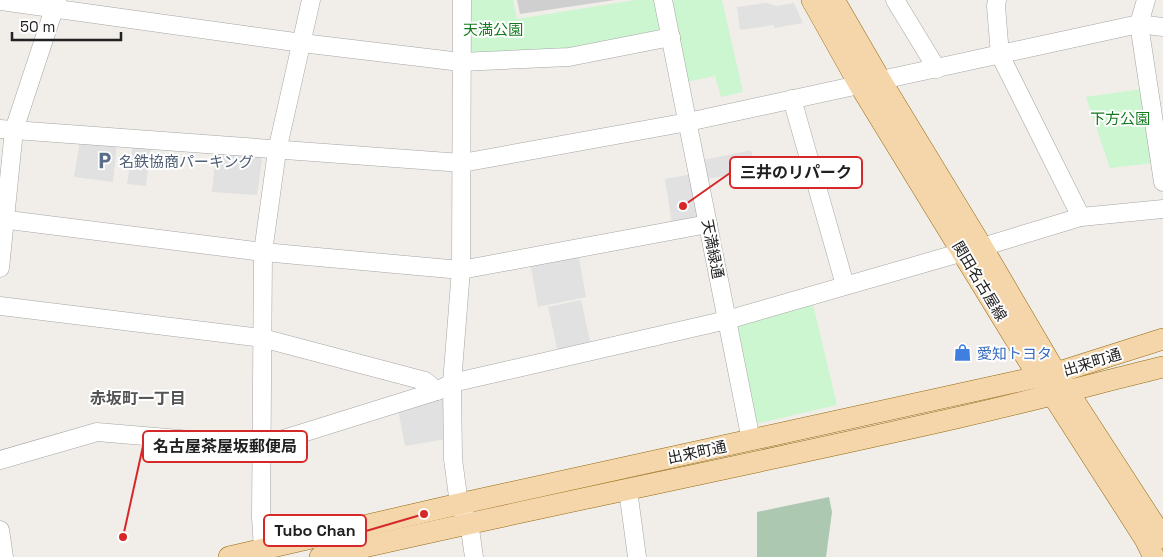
<svg xmlns="http://www.w3.org/2000/svg" width="1163" height="557" viewBox="0 0 1163 557" font-family="'Space Grotesk','Noto Sans JP',sans-serif">
  <rect width="100%" height="100%" fill="#f1eee9"/>
  <polygon fill="#cfcfcf" points="517,0 615,0 520,14"/>
  <polygon fill="#acc8b1" points="829,497 832,512 826,557 757,557 757,512"/>
  <g fill="#cbf6cf">
    <polygon points="468,0 513,0 517,19 635,0 656,0 663,32 566,50 467,55"/>
    <polygon points="669,0 722,0 743,92 721,97 715,76 686,82"/>
    <polygon points="1142,89 1153,163 1110,168 1086,97"/>
    <polygon points="812,300 837,405 755,424 737,328 741,321"/>
  </g>
  <g fill="#e1e1e1">
    <polygon points="766,3 777,6 794,3 803,23 774,28 774,25 740,30 737,7"/>
    <polygon points="80,140 117,143 113,182 74,177"/>
    <polygon points="133,145 151,146 146,186 127,184"/>
    <polygon points="751,150 755,171 707,179 704,160"/>
    <polygon points="216,151 259,154 262,160 257,195 212,192"/>
    <polygon points="693,174 699,216 694,220 672,224 665,179"/>
    <polygon points="578,253 586,297 538,307 530,262"/>
    <polygon points="581,300 591,345 558,352 548,307"/>
    <polygon points="443,395 448,398 446,439 405,446 398,409"/>
  </g>
  <g fill="none" stroke-linecap="round" stroke-linejoin="round">
    <defs>
      <g id="minor">
        <polyline points="462,0 461,270 452,383 453,459 459,504 469,522 474,557"/>
        <polyline points="663,0 751,440"/>
        <polyline points="895,0 937,69"/>
        <polyline points="997,0 996,6 1000,55 1081,217"/>
        <polyline points="1146,0 1139,24 1163,182"/>
        <polyline points="0,1 302,43 461,62 569,57 671,37"/>
        <polyline points="792,99 845,285"/>
        <polyline points="0,129 462,163 688,122 1139,24 1163,27"/>
        <polyline points="0,219 263,252 461,270 708,224"/>
        <polyline points="982,247 1081,217 1163,209"/>
        <polyline points="0,268 14,130 57,0"/>
        <polyline points="0,306 262,338 425,381 437,391"/>
        <polyline points="0,460 97,432 261,446 437,391 452,383 727,320 963,252"/>
        <polyline points="628,490 637,557"/>
        <polyline points="0,530 4,557"/>
        <polyline points="263,549 261,517 263,252 277,151 311,0"/>
      </g>
      <g id="major">
        <polyline points="812,0 859,84 1038,376 1052,394 1145,539 1154,557"/>
        <polyline points="834,0 881,81 982,247 1056,373 1163,538"/>
        <polyline points="229,557 459,504 1056,373 1163,339"/>
        <path d="M320,557c211,-49 425,-91 636,-139 70,-16 138,-34 207,-51"/>
      </g>
    </defs>
    <use href="#minor" stroke="#a5a5a5" stroke-width="19"/>
    <use href="#major" stroke="#93680c" stroke-width="22"/>
    <use href="#minor" stroke="#fff" stroke-width="18"/>
    <use href="#major" stroke="#f5d6aa" stroke-width="21"/>
  </g>
  <defs>
    <symbol id="parking-bare" viewBox="-9 -9 18 18"><path d="M-3.5-5.5H1a3.5 3.5 0 0 1 0 7H-1V5.5H-3.5ZM-1-3.4V-.6H.8a1.4 1.4 0 0 0 0-2.8Z" fill="#5c6f8a" stroke="#fff" stroke-width="2.5" paint-order="stroke"/></symbol>
    <symbol id="shop-bare" viewBox="-9 -9 18 18"><path d="M-5-2.5h2.3a2.7 3.5 0 0 1 5.4 0H5L5.5 6h-11ZM-1.5-2.5h3a1.5 2.3 0 0 0-3 0Z" fill="#3f7fe0" stroke="#fff" stroke-width="2.5" paint-order="stroke"/></symbol>
  </defs>
  <g fill-rule="evenodd">
    <use href="#parking-bare" x="92" y="148" width="25" height="25"/>
    <use href="#shop-bare" x="950" y="340" width="25" height="25"/>
  </g>
  <g text-anchor="middle" dominant-baseline="central" stroke-width="4" stroke-linejoin="round" paint-order="stroke">
    <g font-size="15" fill="#157a1f" stroke="#fff">
      <text x="493" y="29">天満公園</text>
      <text x="1120" y="118">下方公園</text>
    </g>
    <g font-size="15" fill="#4e5e75" stroke="#fff" text-anchor="start">
      <text x="119" y="161">名鉄協商パーキング</text>
    </g>
    <g font-size="15" fill="#212121" stroke="#fff">
      <text transform="translate(713 249) rotate(79)">天満緑通</text>
      <text transform="translate(980 281) rotate(59)">関田名古屋線</text>
      <text transform="translate(1092 362) rotate(-17)">出来町通</text>
      <text transform="translate(697 452) rotate(-12)">出来町通</text>
    </g>
    <g font-size="15" fill="#366cbe" stroke="#fff" text-anchor="start">
      <text x="977" y="353">愛知トヨタ</text>
    </g>
    <g font-size="16" font-weight="bold" fill="#545454" stroke="#fff">
      <text x="138" y="398">赤坂町一丁目</text>
    </g>
  </g>
  <path fill="none" stroke="#d62828" stroke-width="2" d="M683 206L730 173M123 537L143 446M424 514L366 531"/>
  <g fill="#d62828" stroke="#fff" stroke-width="2">
    <circle cx="683" cy="206" r="5"/>
    <circle cx="123" cy="537" r="5"/>
    <circle cx="424" cy="514" r="5"/>
  </g>
  <g fill="#fff" stroke="#d62828" stroke-width="2">
    <rect x="730" y="157" width="132" height="31" rx="5"/>
    <rect x="143" y="431" width="164" height="31" rx="5"/>
    <rect x="264" y="515" width="102" height="31" rx="5"/>
  </g>
  <g font-size="16" text-anchor="middle" font-weight="bold" fill="#212121">
    <text x="796" y="178">三井のリパーク</text>
    <text x="225" y="452">名古屋茶屋坂郵便局</text>
    <text x="315" y="536">Tubo Chan</text>
  </g>
  <path d="M12 32v8h109v-8" fill="none" stroke="#212121" stroke-width="2.5"/>
  <text x="20" y="32" font-size="15" fill="#212121" stroke="#ffffff" stroke-width="4" paint-order="stroke">50 m</text>
</svg>
